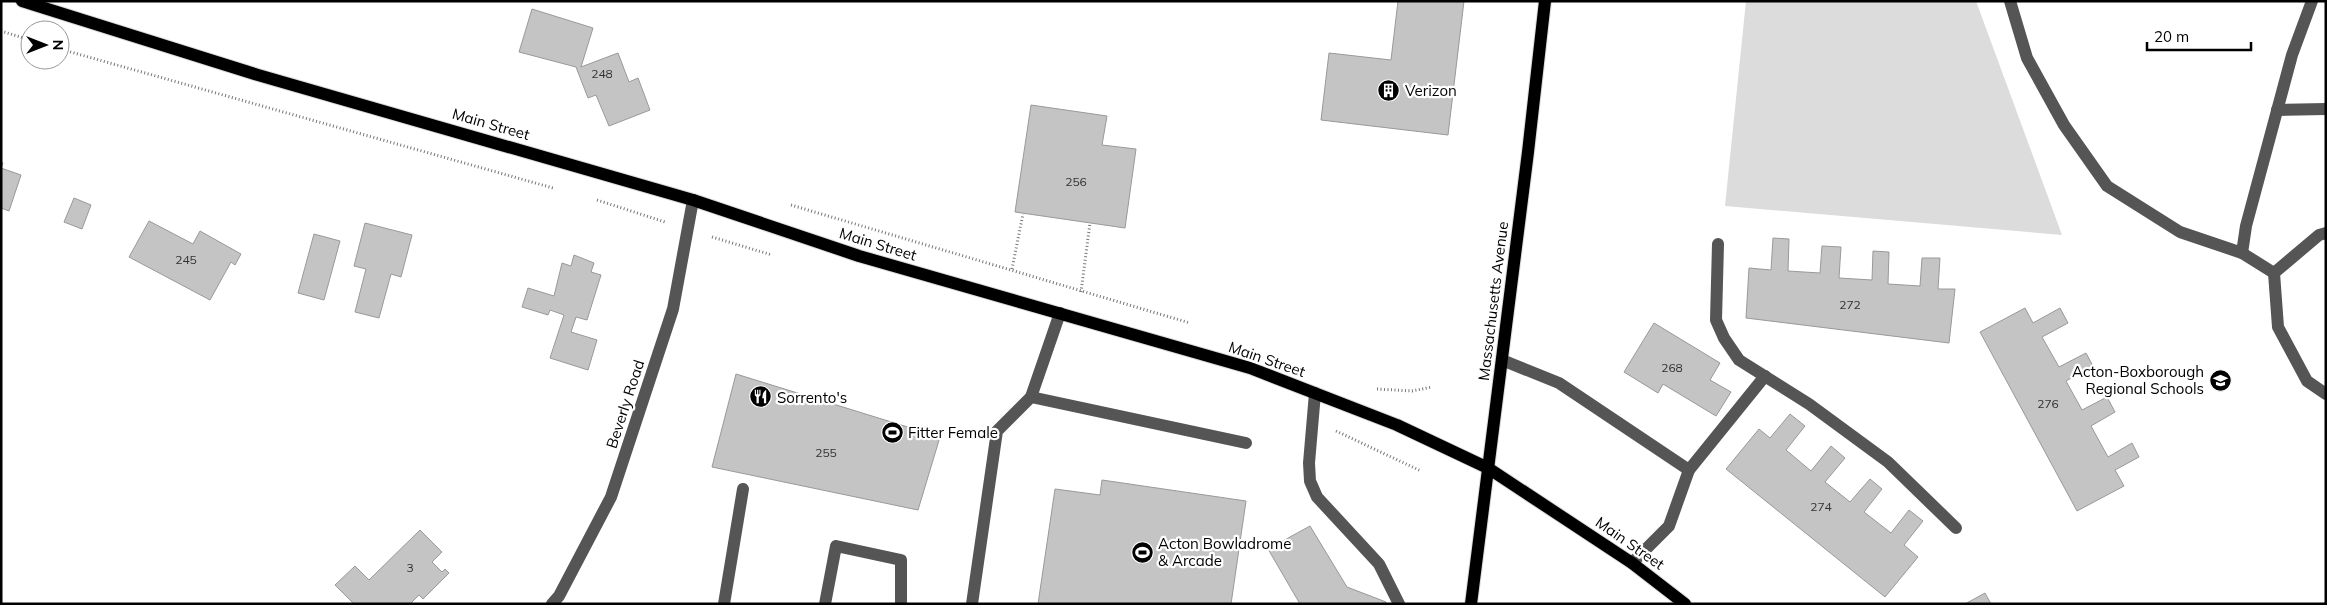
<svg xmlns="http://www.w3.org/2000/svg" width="2327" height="605" viewBox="0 0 2327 605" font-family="Mulish,sans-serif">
  <rect width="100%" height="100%" fill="#fff"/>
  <polygon fill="#dcdcdc" points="1746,1 1976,1 2062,235 1725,206"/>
  <g fill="#c4c4c4" stroke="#999">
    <polygon points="1398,1 1464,1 1448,135 1321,120 1329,53 1391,60"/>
    <polygon points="532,9 593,28 581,67 618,53 629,82 638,78 650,110 609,126 596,95 588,98 576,67 519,52"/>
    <polygon points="1031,105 1107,116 1102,145 1136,149 1125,228 1015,212"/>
    <polygon points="1,162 3,163 1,168 21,175 9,211 1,208"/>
    <polygon points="74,198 91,205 82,229 64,222"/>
    <polygon points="149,221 193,244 200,231 241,254 235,265 231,262 210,300 129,257"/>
    <polygon points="365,223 412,235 401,277 391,274 379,318 355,312 366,269 354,266"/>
    <polygon points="314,234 340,241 324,300 298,293"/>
    <polygon points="1773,238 1789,239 1788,271 1820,273 1822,246 1841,247 1839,278 1872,280 1873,251 1889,252 1888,284 1920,286 1922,258 1940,258 1938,289 1955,289 1949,343 1746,318 1749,268 1771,270"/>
    <polygon points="574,255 594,263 591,272 601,275 587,320 576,317 571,332 597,340 588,370 550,358 564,315 550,310 548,315 522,307 528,288 554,296 562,263 571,266"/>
    <polygon points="2025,308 2033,323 2060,308 2068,323 2042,337 2059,367 2086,353 2093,366 2066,381 2082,410 2107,397 2115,412 2091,426 2108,457 2132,443 2139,457 2115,470 2124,486 2077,511 1980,332"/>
    <polygon points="1654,323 1720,363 1710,380 1731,392 1716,416 1663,384 1658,393 1624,372"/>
    <polygon points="736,374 940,437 918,510 712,467"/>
    <polygon points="1790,414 1805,426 1786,450 1811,471 1831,446 1845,458 1825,482 1850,502 1870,479 1882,489 1864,512 1891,533 1909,510 1923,521 1904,545 1918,557 1885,597 1726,469 1759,429 1770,438"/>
    <polygon points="1102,480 1246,501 1231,604 1038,604 1055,489 1100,495"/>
    <polygon points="1310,526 1347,587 1386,602 1386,604 1300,604 1268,549"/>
    <polygon points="420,530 442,552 432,562 442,572 445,569 449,573 423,599 419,595 410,604 354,604 335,585 355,566 369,580"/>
    <polygon points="1985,593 1991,604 1965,604"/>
  </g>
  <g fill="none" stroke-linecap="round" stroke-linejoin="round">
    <defs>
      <g id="major">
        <polyline points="22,1 258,75 693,200 859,256 1250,368 1397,425 1488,468 1632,563 1685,604"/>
        <polyline points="1471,604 1528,152 1545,1"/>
      </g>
    </defs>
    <use href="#major" stroke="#dbdbdb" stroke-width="14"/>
    <g stroke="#777" stroke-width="3" stroke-dasharray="1 2.5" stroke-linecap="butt">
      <polyline points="1,31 30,40"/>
      <polyline points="60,49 553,188"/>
      <polyline points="597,200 665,222"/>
      <polyline points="791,205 1190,323"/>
      <polyline points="712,237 772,255"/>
      <polyline points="1012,269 1023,214"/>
      <polyline points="1081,292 1090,223"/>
      <polyline points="1377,389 1412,391 1432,387"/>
      <polyline points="1336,431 1421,471"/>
      <polyline points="2325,604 2326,603"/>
    </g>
    <g stroke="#555" stroke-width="12">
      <polyline points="2010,1 2027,58 2064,125 2107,186 2180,232 2242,253 2274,273"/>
      <polyline points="2277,110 2326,109"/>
      <polyline points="1718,244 1716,320 1724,338 1739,360 1809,404 1888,462 1956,528"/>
      <polyline points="2242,253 2246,226 2292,55 2312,1"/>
      <polyline points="2274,273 2278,327 2307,381 2326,394"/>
      <polyline points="2274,273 2319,235 2326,233"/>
      <polyline points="1060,313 1031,397 1246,443"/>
      <polyline points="1502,360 1559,383 1689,470"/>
      <polyline points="1315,393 1309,463 1310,481 1317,497 1379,564 1399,604"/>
      <polyline points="1632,563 1669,526 1689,470 1765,376"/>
      <polyline points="552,604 559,596 611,497 673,309 693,200"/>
      <polyline points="724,604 743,489"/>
      <polyline points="825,604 836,546 901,560 901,604"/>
      <polyline points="972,604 997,431 1031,397"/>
    </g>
    <use href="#major" stroke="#000" stroke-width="12"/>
  </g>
  <defs>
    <symbol id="building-disc" viewBox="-11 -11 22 22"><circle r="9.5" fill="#000" stroke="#fff"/><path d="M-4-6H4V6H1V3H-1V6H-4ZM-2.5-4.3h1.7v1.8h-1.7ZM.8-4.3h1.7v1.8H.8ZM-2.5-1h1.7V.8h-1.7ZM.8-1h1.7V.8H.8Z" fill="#fff"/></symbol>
    <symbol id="school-disc" viewBox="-11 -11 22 22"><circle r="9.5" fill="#000" stroke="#fff"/><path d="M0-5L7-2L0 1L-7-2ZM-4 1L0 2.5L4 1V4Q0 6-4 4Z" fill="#fff"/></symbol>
    <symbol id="restaurant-disc" viewBox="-11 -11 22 22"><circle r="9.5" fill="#000" stroke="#fff"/><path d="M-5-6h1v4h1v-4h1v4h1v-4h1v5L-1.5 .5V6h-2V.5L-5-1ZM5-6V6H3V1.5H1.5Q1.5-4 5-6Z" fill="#fff"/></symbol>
    <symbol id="stadium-disc" viewBox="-11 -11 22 22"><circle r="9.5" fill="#000" stroke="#fff"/><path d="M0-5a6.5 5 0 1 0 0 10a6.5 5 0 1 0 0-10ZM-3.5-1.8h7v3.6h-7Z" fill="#fff"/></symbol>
  </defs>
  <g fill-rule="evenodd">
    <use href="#building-disc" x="1376" y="78" width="25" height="25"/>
    <use href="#school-disc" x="2208" y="368" width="25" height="25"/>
    <use href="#restaurant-disc" x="748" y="384" width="25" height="25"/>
    <use href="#stadium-disc" x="880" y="420" width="25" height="25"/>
    <use href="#stadium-disc" x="1130" y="540" width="25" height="25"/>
  </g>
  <g text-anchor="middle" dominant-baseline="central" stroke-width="4.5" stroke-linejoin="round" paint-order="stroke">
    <g font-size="12" fill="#313131">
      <text x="602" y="73">248</text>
      <text x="1076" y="181">256</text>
      <text x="186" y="259">245</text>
      <text x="1850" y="304">272</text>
      <text x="1672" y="367">268</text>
      <text x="2048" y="403">276</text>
      <text x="826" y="452">255</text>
      <text x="1821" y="506">274</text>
      <text x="410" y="567">3</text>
    </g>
    <g font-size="15" fill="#000" stroke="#fff" text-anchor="start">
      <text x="1405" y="90">Verizon</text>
      <text x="2204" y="371" text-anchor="end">Acton-Boxborough<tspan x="2204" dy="17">Regional Schools</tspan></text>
      <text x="777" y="397">Sorrento's</text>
      <text x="908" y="432">Fitter Female</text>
      <text x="1158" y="543">Acton Bowladrome<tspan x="1158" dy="17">&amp; Arcade</tspan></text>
    </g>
    <g font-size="15" fill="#000" stroke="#fff">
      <text transform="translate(491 124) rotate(16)">Main Street</text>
      <text transform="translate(878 244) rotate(17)">Main Street</text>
      <text transform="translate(1493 301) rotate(-83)">Massachusetts Avenue</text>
      <text transform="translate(1267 359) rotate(19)">Main Street</text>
      <text transform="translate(625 404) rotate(-72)">Beverly Road</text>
      <text transform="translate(1630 543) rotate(35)">Main Street</text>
    </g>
  </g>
  <rect width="2327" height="605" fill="none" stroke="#000000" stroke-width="5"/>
  <g transform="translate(45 45) rotate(90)"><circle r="24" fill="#ffffff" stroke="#999999"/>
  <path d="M0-4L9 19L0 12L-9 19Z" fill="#000000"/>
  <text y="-8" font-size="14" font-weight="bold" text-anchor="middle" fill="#000000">N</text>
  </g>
  <path d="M2147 42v8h104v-8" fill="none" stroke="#000000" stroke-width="2.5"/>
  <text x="2154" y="42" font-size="15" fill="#000000" stroke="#ffffff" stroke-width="4" paint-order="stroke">20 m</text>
</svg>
